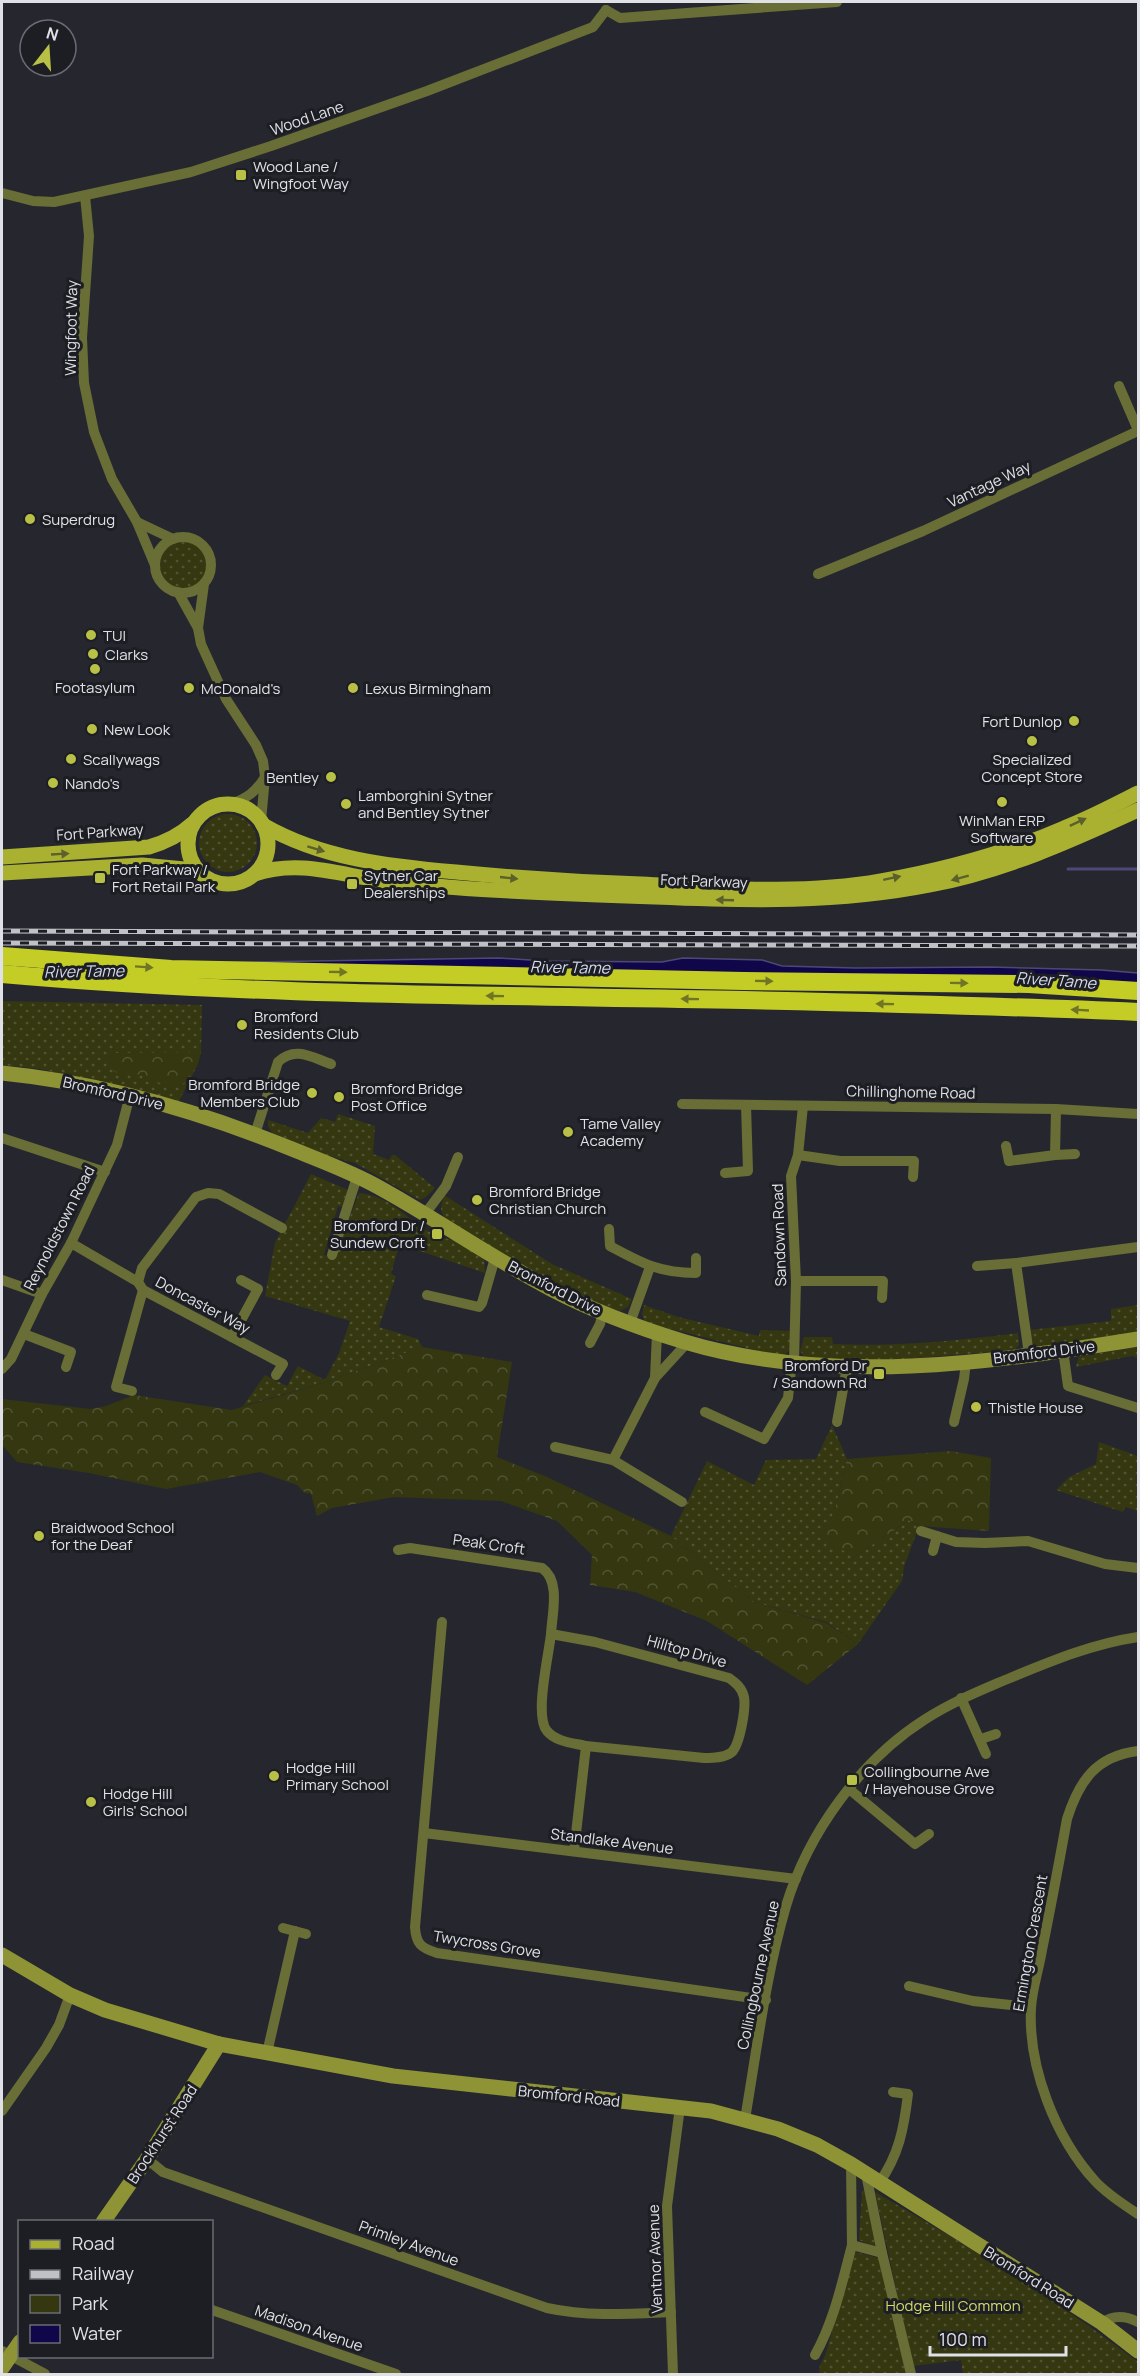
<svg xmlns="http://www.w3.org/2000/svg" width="1140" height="2376" viewBox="0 0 1140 2376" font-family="Manrope,sans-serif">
  <defs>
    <pattern id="green-dots" width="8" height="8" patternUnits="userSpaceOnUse" patternTransform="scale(1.5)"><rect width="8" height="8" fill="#343710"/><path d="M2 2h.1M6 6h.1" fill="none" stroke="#515433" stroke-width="1.8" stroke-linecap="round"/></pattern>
    <pattern id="forest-crowns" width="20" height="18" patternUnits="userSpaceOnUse" patternTransform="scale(1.5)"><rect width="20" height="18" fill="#343710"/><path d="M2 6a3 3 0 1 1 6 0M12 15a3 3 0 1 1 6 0" fill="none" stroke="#515433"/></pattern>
  </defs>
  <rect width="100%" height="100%" fill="#26272e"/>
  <g fill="url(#green-dots)">
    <circle cx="184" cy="565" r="24"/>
    <circle cx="228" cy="843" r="29"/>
    <polygon points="2,1001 202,1005 201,1052 197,1066 179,1101 40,1069 2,1065"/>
    <polygon points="338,1114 375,1126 373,1154 389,1160 392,1155 395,1155 435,1188 426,1197 420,1200 355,1163 322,1154 272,1133 268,1126 268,1120 308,1133 321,1118 335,1122"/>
    <path d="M311,1174l37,16 -5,17 -5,-1 -14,49 10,3 25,-65c35,3 49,30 77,42 8,4 16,4 23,7 9,3 17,9 25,13l1,18 -80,-27 -5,-4 -9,32 5,2 -17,51 39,12 4,8 -96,35 -83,24 22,-31 22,11 11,-20 25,13 3,-1 13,-25 11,-32 -85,-25 10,-53z"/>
    <path d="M444,1195l108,69 80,35 -4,8 -8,4c-59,-17 -118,-59 -172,-90 -9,-9 -8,-13 -4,-26z"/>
    <polygon points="644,1305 678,1317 759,1336 760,1330 792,1331 790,1350 784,1355 771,1354 651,1324 644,1320 642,1314"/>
    <polygon points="1138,1305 1138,1333 1040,1347 1033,1343 1029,1330 1111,1321 1111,1309"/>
    <path d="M1018,1333l1,12 -4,5 -122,10 -87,-1 -6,-8 4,-14h28l1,7c62,3 123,-3 185,-11z"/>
    <polygon points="1138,1347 1138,1358 1132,1356 1076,1367 1079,1356"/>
    <polygon points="832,1425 847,1459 835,1510 854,1557 909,1520 919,1526 904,1567 902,1581 858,1644 826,1622 754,1602 671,1536 707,1461 754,1485 766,1460 816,1459"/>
    <polygon points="1099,1442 1138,1456 1138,1511 1125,1507 1123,1512 1056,1490 1069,1477 1096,1464"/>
    <polygon points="865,2189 877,2248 859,2240 862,2191"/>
    <path d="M875,2192c90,52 180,107 263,170v12h-175l-2,-14 -56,7 1,7h-87l1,-9 5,-9 30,-104 24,6 18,35z"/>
  </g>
  <g fill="url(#forest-crowns)">
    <polygon points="201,1052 197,1066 183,1084 168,1086 134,1073 117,1073 108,1067 109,1053"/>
    <polygon points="422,1347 512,1362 497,1457 547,1477 671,1536 754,1602 826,1623 858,1644 807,1685 707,1621 635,1592 590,1585 592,1555 557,1521 501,1501 394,1497 332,1508 317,1516 311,1494 305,1493 297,1485 260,1472 166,1489 89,1473 17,1462 2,1445 2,1399 90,1409 106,1406 134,1395 232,1410 326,1382"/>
    <polygon points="951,1451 991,1458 989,1531 919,1526 909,1520 854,1557 821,1537 835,1510 847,1459"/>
  </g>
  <polygon fill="#0f0749" stroke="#4e4878" stroke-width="1.5" points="499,958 544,961 662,962 683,958 762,960 782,966 855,968 991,967 1101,970 1138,973 1138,995 405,971 2,981 2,966"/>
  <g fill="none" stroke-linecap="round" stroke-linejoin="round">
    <polyline stroke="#4e4878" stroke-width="3" points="1068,869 1138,869"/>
    <g stroke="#696d36" stroke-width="10">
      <polyline points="606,10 620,18 837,2"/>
      <polyline points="2,193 33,201 54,202 191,172 271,146 427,91 593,27 606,10"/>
      <polyline points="85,196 89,236 82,338 84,383 94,432 112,479 137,522 155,565"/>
      <polyline points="1119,386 1138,430"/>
      <polyline points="137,522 173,539"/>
      <circle cx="183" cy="565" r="28"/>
      <polyline points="818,574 923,531 1138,431"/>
      <polyline points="204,584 198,628 201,644 226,699 256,745 263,761 265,777 261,821"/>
      <polyline points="178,592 198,628"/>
      <path d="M231,804c16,-6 25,-12 34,-27"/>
      <polyline points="682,1104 1056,1109 1138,1114"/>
      <path d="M255,1134l23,-72c17,-16 33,-5 53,2"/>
      <polyline points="2,1138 105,1172"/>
      <polyline points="1006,1146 1009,1161 1055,1155 1056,1109"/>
      <polyline points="798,1155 840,1161 914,1161 913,1177"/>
      <polyline points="1055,1155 1075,1154"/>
      <polyline points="725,1173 748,1171 746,1105"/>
      <polyline points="425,1214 446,1186 458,1157"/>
      <path d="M609,1229l1,17c32,17 49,27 86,27v-15"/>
      <polyline points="71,1243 138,1282 143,1290 283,1364 276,1375"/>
      <polyline points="332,1255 357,1177"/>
      <polyline points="1016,1263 1029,1354"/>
      <polyline points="977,1266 1016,1263 1138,1247"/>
      <polyline points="2,1280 42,1294"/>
      <polyline points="796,1281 883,1281 882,1298"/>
      <polyline points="138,1282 142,1268 196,1197 208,1193 219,1194 282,1228"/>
      <polyline points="427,1295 479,1307 482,1303 495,1258"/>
      <polyline points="630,1323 650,1267"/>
      <polyline points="24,1334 71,1352 66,1367"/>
      <polyline points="232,1337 258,1289 241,1280"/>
      <polyline points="590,1343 600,1324 603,1312"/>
      <polyline points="1063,1350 1068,1386 1138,1408"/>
      <polyline points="2,1369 11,1359 42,1294 71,1243 117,1145 130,1095"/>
      <polyline points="655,1378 657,1333"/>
      <polyline points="132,1391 116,1387 143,1290"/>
      <polyline points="705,1412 764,1439 788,1398 791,1370 794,1363 796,1281 791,1176 798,1155 803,1106"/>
      <polyline points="837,1422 847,1367"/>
      <polyline points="954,1422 964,1379 966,1362"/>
      <polyline points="555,1447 613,1460 682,1502"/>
      <polyline points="613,1460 655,1378 687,1343"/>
      <polyline points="921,1531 956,1542 985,1543 1028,1541 1105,1564 1138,1568"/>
      <path d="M398,1550l12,-2 132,20c19,13 10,46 9,66"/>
      <polyline points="933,1551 937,1536"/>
      <path d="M442,1622l-27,305c1,17 6,21 22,26l329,47"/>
      <polyline points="961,1698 986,1754"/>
      <polyline points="981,1739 996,1734"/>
      <path d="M1138,1751c-42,5 -59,30 -71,68 -8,44 -16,87 -25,131 -3,19 -10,39 -11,58 -3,59 24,129 64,173 12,13 29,24 43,33"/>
      <polyline points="849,1789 915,1844 929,1834"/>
      <polyline points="424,1833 796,1879"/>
      <path d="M574,1851l12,-105c-12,-3 -30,-4 -39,-15 -13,-15 2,-77 4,-97l44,8 134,36c7,5 13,10 15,19 2,11 -4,47 -12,55 -7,6 -19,6 -28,6l-118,-12"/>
      <polyline points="283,1928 306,1934"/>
      <polyline points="909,1986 973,2001 1031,2007"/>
      <polyline points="267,2053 295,1931"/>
      <polyline points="2,2111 46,2048 59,2025 70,1995"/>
      <path d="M745,2119c12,-70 21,-145 41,-213 22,-73 74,-145 138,-186 26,-17 53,-28 81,-40 44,-18 86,-36 133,-43"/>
      <path d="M147,2159l16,13 384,136c41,9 82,6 124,4"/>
      <polyline points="851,2164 852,2245 882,2253"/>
      <polyline points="866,2174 882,2253 911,2374"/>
      <path d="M879,2183c20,-28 25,-55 29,-89l-15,-2"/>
      <polyline points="212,2310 396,2374"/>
      <path d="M1102,2323c12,-9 24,-7 36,-1"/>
      <polyline points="2,2351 45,2374"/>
      <path d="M815,2355c19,-34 27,-72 37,-110"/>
      <polyline points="673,2374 667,2206 680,2107"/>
    </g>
    <g stroke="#8e9336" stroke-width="15">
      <path d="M2,1073c100,10 197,38 290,76 29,12 60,23 88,39 58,32 112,70 171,101 42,22 88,39 134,53 148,44 304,21 453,-3"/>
      <polyline points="2,1955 70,1995 105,2010 219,2044 393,2076 711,2111 778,2129 817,2145 851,2164 1102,2323 1138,2351"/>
      <polyline points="103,2222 147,2159 219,2044"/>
      <polyline points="2,2368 20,2342"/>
    </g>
    <g stroke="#aab131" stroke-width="15">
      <circle cx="228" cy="844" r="40"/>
      <path d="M263,825c59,34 126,41 193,47 62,6 123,10 185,12 81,4 161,11 240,-3 62,-11 126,-28 183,-53 26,-10 50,-23 74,-35"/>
      <path d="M2,857l147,-10c17,-5 31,-12 43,-23"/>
      <polyline points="2,873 142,865 195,870"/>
      <path d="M255,874c44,-15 85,1 129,7 30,3 60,6 90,8 61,4 121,6 181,8 93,4 184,6 275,-12 74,-14 141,-44 208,-75"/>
    </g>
    <g stroke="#c4cc26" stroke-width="18">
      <polyline points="2,956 171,969 744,981 1029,984 1138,991"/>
      <path d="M2,974c247,22 494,21 742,26 132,3 263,6 394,12"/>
    </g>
    <defs>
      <g id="rail">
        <polyline points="2,931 1138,935"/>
        <polyline points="2,943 1138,946"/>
      </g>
    </defs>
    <use href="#rail" stroke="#c0c1c6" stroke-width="5"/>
    <use href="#rail" stroke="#1c1e24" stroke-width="3" stroke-dasharray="9" stroke-linecap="butt"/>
  </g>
  <defs><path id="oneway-solid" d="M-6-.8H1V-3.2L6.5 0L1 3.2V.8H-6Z" transform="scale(1.5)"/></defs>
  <g fill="#5c602a">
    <use href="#oneway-solid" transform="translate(1078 822) rotate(-25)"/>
    <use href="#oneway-solid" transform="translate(316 849) rotate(17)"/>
    <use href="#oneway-solid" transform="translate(60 854) rotate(-3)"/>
    <use href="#oneway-solid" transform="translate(509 878) rotate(6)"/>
    <use href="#oneway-solid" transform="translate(892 878) rotate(-12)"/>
    <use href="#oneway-solid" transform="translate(960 878) rotate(165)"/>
    <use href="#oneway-solid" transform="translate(725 900) rotate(-178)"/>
  </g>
  <g fill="#707525">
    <use href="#oneway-solid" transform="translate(144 967) rotate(4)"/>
    <use href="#oneway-solid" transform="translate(338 972) rotate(1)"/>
    <use href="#oneway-solid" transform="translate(764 981) rotate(1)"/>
    <use href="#oneway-solid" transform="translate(959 983) rotate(1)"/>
    <use href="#oneway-solid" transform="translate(495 996) rotate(-179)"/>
    <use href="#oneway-solid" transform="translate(690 999) rotate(-179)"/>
    <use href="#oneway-solid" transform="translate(885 1004) rotate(-179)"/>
    <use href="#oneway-solid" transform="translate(1080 1010) rotate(-177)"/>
  </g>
  <g fill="#b9c046" stroke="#1c1e24" stroke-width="2">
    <rect x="235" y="169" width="12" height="12" rx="3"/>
    <circle cx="30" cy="519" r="6"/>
    <circle cx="91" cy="635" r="6"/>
    <circle cx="93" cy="654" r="6"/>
    <circle cx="95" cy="669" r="6"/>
    <circle cx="189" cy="688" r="6"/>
    <circle cx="353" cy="688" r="6"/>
    <circle cx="1074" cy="721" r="6"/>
    <circle cx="92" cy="729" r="6"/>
    <circle cx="1032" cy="741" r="6"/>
    <circle cx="71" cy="759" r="6"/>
    <circle cx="331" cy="777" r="6"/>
    <circle cx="53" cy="783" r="6"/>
    <circle cx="1002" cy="802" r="6"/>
    <circle cx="346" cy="804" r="6"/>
    <rect x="94" y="872" width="12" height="12" rx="3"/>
    <rect x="346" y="878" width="12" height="12" rx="3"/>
    <circle cx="242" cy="1025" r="6"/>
    <circle cx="312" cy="1093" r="6"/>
    <circle cx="339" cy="1097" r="6"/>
    <circle cx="568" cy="1132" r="6"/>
    <circle cx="477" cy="1200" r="6"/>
    <rect x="431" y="1228" width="12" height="12" rx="3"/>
    <rect x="873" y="1368" width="12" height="12" rx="3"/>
    <circle cx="976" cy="1407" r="6"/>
    <circle cx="39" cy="1536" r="6"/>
    <circle cx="274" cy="1776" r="6"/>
    <rect x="846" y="1774" width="12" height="12" rx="3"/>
    <circle cx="91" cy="1802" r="6"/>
  </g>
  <g text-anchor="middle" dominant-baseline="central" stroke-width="6" stroke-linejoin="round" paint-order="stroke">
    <g font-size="15" fill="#e0e1e6" stroke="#1c1e24">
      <text transform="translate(307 118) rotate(-19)">Wood Lane</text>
      <text transform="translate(71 328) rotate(-89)">Wingfoot Way</text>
      <text transform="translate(989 484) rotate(-25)">Vantage Way</text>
      <text transform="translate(100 832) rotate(-4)">Fort Parkway</text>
      <text transform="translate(704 881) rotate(2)">Fort Parkway</text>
      <text transform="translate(911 1092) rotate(1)">Chillinghome Road</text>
      <text transform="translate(113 1093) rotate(13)">Bromford Drive</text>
      <text transform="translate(59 1228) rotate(-63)">Reynoldstown Road</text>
      <text transform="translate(779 1235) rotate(-92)">Sandown Road</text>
      <text transform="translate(555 1288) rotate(27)">Bromford Drive</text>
      <text transform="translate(203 1305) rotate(28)">Doncaster Way</text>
      <text transform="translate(1044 1352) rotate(-7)">Bromford Drive</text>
      <text transform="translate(489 1544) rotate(8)">Peak Croft</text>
      <text transform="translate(687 1651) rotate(16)">Hilltop Drive</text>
      <text transform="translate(612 1841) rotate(7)">Standlake Avenue</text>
      <text transform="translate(1030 1943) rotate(-80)">Ermington Crescent</text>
      <text transform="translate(487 1944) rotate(9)">Twycross Grove</text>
      <text transform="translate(758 1975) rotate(-78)">Collingbourne Avenue</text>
      <text transform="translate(569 2096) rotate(6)">Bromford Road</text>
      <text transform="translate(162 2134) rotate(-57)">Brockhurst Road</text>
      <text transform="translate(409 2243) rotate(20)">Primley Avenue</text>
      <text transform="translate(655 2259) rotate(-92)">Ventnor Avenue</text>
      <text transform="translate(1029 2277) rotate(32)">Bromford Road</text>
      <text transform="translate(309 2328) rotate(19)">Madison Avenue</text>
    </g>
    <g font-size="15" fill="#e0e1e6" stroke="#1c1e24" text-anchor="start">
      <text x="253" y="166">Wood Lane /<tspan x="253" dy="17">Wingfoot Way</tspan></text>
      <text x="42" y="519">Superdrug</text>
      <text x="103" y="635">TUI</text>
      <text x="105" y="654">Clarks</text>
      <text x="95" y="687" text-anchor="middle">Footasylum</text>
      <text x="201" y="688">McDonald's</text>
      <text x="365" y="688">Lexus Birmingham</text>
      <text x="1062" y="721" text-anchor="end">Fort Dunlop</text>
      <text x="104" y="729">New Look</text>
      <text x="83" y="759">Scallywags</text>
      <text x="1032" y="759" text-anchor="middle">Specialized<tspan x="1032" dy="17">Concept Store</tspan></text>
      <text x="319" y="777" text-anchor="end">Bentley</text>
      <text x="65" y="783">Nando's</text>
      <text x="358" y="795">Lamborghini Sytner<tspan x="358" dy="17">and Bentley Sytner</tspan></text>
      <text x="1002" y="820" text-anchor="middle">WinMan ERP<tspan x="1002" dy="17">Software</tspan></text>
      <text x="112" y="869">Fort Parkway /<tspan x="112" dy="17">Fort Retail Park</tspan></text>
      <text x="364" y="875">Sytner Car<tspan x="364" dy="17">Dealerships</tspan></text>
      <text x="254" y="1016">Bromford<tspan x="254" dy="17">Residents Club</tspan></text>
      <text x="300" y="1084" text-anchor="end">Bromford Bridge<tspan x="300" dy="17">Members Club</tspan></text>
      <text x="351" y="1088">Bromford Bridge<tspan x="351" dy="17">Post Office</tspan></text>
      <text x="580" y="1123">Tame Valley<tspan x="580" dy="17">Academy</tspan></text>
      <text x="489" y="1191">Bromford Bridge<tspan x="489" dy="17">Christian Church</tspan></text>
      <text x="425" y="1225" text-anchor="end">Bromford Dr /<tspan x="425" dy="17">Sundew Croft</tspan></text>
      <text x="867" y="1365" text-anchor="end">Bromford Dr<tspan x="867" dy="17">/ Sandown Rd</tspan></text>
      <text x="988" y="1407">Thistle House</text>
      <text x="51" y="1527">Braidwood School<tspan x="51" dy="17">for the Deaf</tspan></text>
      <text x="286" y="1767">Hodge Hill<tspan x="286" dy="17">Primary School</tspan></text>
      <text x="864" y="1771">Collingbourne Ave<tspan x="864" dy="17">/ Hayehouse Grove</tspan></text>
      <text x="103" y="1793">Hodge Hill<tspan x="103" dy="17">Girls' School</tspan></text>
    </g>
    <g font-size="15" fill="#d3db65" stroke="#1c1e24">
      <text x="953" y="2305">Hodge Hill Common</text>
    </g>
    <g font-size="16" font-style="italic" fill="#d4d9ed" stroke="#1c1e24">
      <text transform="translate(570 967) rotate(1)">River Tame</text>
      <text transform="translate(84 971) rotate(-1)">River Tame</text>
      <text transform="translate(1056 980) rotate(4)">River Tame</text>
    </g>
  </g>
  <rect width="1140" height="2376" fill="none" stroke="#e0e1e6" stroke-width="6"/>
  <rect x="18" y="2220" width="195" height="138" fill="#1c1e24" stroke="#6a6c72" stroke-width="1.5"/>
  <rect x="30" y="2240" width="30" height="9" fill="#aab131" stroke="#6a6c72" stroke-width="1.5"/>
  <text x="72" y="2250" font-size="18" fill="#e0e1e6">Road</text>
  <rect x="30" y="2270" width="30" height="9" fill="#c0c1c6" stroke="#6a6c72" stroke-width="1.5"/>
  <text x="72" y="2280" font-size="18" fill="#e0e1e6">Railway</text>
  <rect x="30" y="2295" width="30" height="18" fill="#343710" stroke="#6a6c72" stroke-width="1.5"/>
  <text x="72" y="2310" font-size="18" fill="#e0e1e6">Park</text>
  <rect x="30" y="2325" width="30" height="18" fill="#0f0749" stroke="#6a6c72" stroke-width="1.5"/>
  <text x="72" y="2340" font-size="18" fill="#e0e1e6">Water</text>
  <g transform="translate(48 48) rotate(17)"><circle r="28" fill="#1c1e24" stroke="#6a6c72" stroke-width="1.5"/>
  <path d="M0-4.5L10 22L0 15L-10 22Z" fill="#b9c046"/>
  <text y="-9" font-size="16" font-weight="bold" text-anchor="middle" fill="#e0e1e6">N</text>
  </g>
  <path d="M930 2346v9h136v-9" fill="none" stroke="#e0e1e6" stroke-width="3"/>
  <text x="939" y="2346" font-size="18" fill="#e0e1e6" stroke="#1c1e24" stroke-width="4.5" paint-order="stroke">100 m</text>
</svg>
